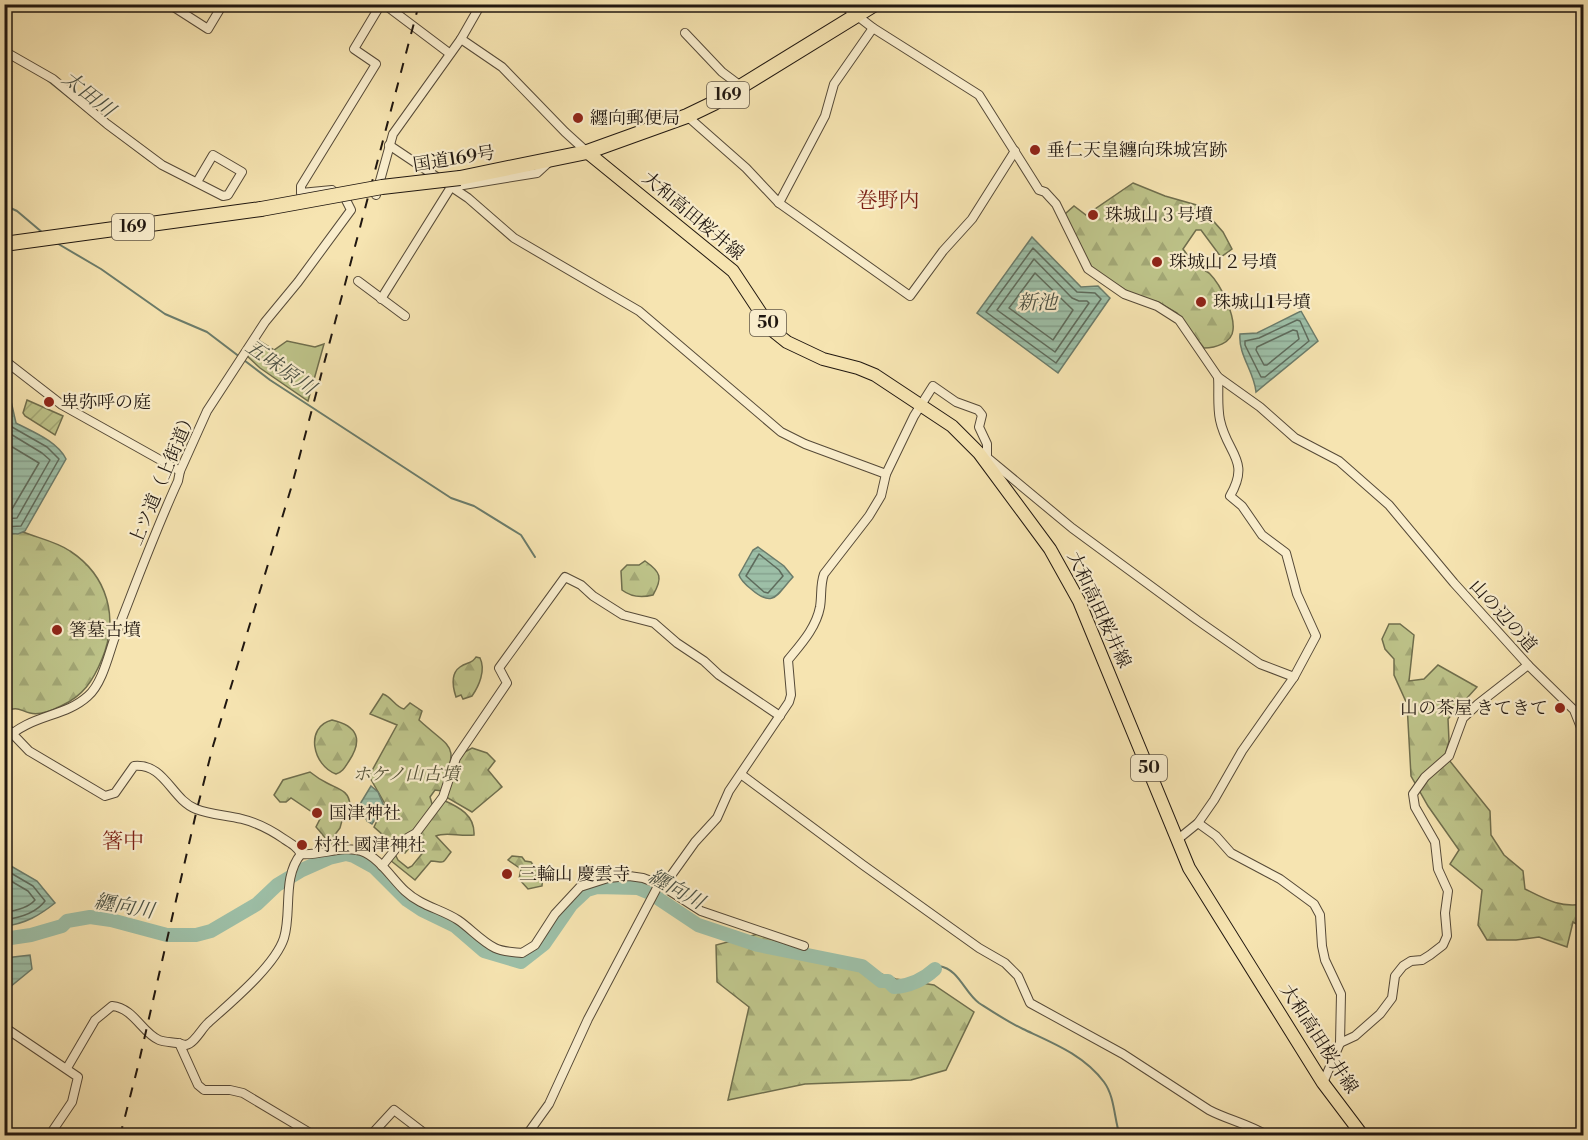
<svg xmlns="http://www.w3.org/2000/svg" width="1588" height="1140" viewBox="0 0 1588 1140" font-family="'Libre Bodoni','Noto Serif JP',serif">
  <defs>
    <pattern id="forest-firs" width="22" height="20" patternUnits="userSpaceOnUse" patternTransform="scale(1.5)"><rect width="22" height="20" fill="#bec48a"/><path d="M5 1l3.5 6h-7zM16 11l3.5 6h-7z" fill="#a3a876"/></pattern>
    <pattern id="garden-furrows" width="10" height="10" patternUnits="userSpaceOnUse" patternTransform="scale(1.5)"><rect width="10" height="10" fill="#bec48a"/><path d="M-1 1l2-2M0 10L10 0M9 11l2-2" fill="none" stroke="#a3a876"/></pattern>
    <pattern id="water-rules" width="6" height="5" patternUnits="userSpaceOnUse" patternTransform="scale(1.5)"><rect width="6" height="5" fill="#9dbfa7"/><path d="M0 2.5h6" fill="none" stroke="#87a38f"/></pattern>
  </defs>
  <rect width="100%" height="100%" fill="#f6e4b1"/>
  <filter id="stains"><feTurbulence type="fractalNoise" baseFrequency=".00333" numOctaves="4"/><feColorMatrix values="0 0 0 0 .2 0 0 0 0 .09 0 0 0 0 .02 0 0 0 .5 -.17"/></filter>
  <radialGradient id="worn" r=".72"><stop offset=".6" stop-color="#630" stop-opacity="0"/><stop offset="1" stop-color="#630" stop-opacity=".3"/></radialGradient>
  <polygon fill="#bec48a" stroke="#6f6e4d" stroke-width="1.5" points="258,340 274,350 287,341 315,347 324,344 308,401 260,368 247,356"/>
  <g fill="url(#forest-firs)" stroke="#6f6e4d" stroke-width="1.5">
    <path d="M1133,183l32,13 35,10 23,26 9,17 -11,8 -20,-27h-5l-13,19c4,5 7,11 12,15 4,4 11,6 15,10 11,11 25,41 23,56 -1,13 -18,18 -29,18l-27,-35 -19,-11 -25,-7 -39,-25 -10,-14 -19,-42 9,-8 12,9z"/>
    <path d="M23,532c15,6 34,10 47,19 38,25 49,67 32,108 -9,22 -19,37 -41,47 -8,4 -21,10 -31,7 -11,-3 -12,-7 -25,-2v-176z"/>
    <path d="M645,561c16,11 18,17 8,34 -12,3 -22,2 -31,-5l-1,-19 6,-6h12z"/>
    <path d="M1389,624h11l14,11 -5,46 15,-2 14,-14 39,22 -29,32 1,22 -4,14 45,56 1,24 13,20 19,16 2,18c20,10 35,19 58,15v24l-10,-6 -6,25 -28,-10 -23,3h-29l-9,-15 4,-35 -32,-26 9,-14 -31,-44 -17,-30 -4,-72 -13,-29v-16l-9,-10 -3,-10z"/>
    <path d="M476,657l4,1c6,12 -1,28 -8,38l-9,3 -2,-4 -5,2c-3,-9 -6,-23 4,-30 7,-5 12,-3 16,-10z"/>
    <path d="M383,694c9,3 12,13 21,15l6,-6 12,8 -3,9c35,32 39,21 23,71l-7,-1 -5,7 3,10 10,-7c16,7 32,15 31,35 -14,2 -28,-4 -38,1l15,16c-10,13 -5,10 -20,9l-16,19 -25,-20 5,-6 3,6 10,8 4,-2 13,-16 -10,-9 -10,12 -5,-4 11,-16 -20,9 -17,-15 11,-23 -16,-28 28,-51 -27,-11z"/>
    <path d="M332,720c26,6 31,20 17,41 -4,6 -6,11 -13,13 -23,-8 -32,-47 -4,-54z"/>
    <polygon points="472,748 487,753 495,761 488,770 502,787 472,812 446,797 461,754"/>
    <path d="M310,772c5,4 11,8 17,11 11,6 22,7 23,22l-6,8 -4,15 -6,8 4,11h-5l-17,-20 7,-14 -8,-5 -3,4 -21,-14 -5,4h-6l-6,-7 9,-15z"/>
    <polygon points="512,856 522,857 525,861 531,862 537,870 543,872 542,886 528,889 519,879 521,869 508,860"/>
    <polygon points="758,934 802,951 832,957 896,979 934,985 974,1012 946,1070 911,1080 805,1084 728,1100 749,1007 717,982 716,945"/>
  </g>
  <polygon fill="url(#garden-furrows)" stroke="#6f6e4d" stroke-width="1.5" points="27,400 63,416 55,435 25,416 23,413"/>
  <g fill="url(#water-rules)" stroke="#6b7c6b" stroke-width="1.5">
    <polygon points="1032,237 1081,287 1098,286 1110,298 1058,373 977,313"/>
    <path d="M1301,311l17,30 -62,51c-2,-21 -18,-37 -16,-58l17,-1z"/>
    <path d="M4,401h7l5,22c17,9 41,18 50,36l-41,72 -7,3 -13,-1z"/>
    <path d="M758,547l26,19 9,11c-16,17 -19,32 -42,12 -5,-4 -10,-8 -12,-14l14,-25z"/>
    <polygon points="371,786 378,792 384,806 372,824 367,821 360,804"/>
    <path d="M4,862l33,19 18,22c-15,12 -30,21 -50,23z"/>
    <polygon points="30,955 32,969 10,987 5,987 5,958"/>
  </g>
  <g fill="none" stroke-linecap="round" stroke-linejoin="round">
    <g stroke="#5e6b5c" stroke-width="1.5">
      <polygon points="1033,248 1077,292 1095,293 1101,299 1056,363 986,312"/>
      <polygon points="1034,259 1072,298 1079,301 1087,301 1089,303 1055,352 997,310"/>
      <polygon points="1035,273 1073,310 1053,340 1009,308"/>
      <polygon points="1297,320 1300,321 1309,341 1265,377 1261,377 1245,345 1245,341 1259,338"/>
      <polygon points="1293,330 1297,331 1299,339 1267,365 1264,365 1256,350 1257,347"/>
      <polyline points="4,407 12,427 47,447 59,459 21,526 4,527"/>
      <polyline points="4,430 42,453 50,460 17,518 4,519"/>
      <polyline points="4,442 39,463 12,509 4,510"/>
      <polygon points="759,554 779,570 783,576 768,593 764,592 746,576"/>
      <path d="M4,869l29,17 12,15c-9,12 -26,17 -41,19"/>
      <path d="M4,877l24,14 7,9c-7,8 -21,11 -31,12"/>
    </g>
    <g stroke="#6b7c6b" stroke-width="2">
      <polyline points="46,79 91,115"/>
      <polyline points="133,148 150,161"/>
      <polyline points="4,205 17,211 43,233"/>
      <polyline points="55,242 101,269 165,314 207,332 270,380 451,498 474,506 521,535 535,557"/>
      <path d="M935,969l4,-3c20,3 25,26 40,37 14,9 29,19 44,26 30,14 61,26 81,53 11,15 10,37 16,54"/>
    </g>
    <g stroke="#9dbfa7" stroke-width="14">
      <path d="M169,935h27l15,-4 46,-27 20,-19 25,-15 27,-12 17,-4 8,2 20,11 33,33 15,10 33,16 29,25 37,11 23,-18 27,-39 16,-15 10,-3 41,1 12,5 48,32 60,20 104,21 19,15h7l6,6c16,-1 29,-7 41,-18"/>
      <polyline points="4,939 31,935 62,926 67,921 90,917 111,920 167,935"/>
    </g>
    <defs>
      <g id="minor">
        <polyline points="169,4 208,29 223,4"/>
        <polyline points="384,4 449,53"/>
        <polyline points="842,4 873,28 979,95 1039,190 1045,192 1056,204 1088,269 1124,294 1157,306 1179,320 1218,377 1260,407 1295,438 1339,461 1389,505 1454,583 1528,665 1574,710 1584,735"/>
        <polyline points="685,33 722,72 742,87"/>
        <polyline points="461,39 502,67 565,132 587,152"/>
        <polyline points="4,51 53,79 107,124 162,165 223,196 228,195 242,172 213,155 197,182"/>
        <polyline points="687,116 746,168 779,203 910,296 943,251 972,219 1015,151"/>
        <polyline points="389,145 468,198 514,238 639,311 781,432 805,444 886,474"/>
        <polyline points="332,190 301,193 301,186 376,64 354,49 381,4"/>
        <polyline points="376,195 393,134 461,39 481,4"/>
        <polyline points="779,203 825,116 834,84 873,28"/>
        <polyline points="358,281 405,316"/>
        <polyline points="381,299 451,187 537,173 549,162"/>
        <polyline points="4,360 62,405 180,471"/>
        <polyline points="989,459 1072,528 1197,620 1260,664 1294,677"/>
        <path d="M4,725l25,26 76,45 10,-3 19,-27c31,-3 37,33 62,43 15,6 31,6 46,10 16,4 29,11 42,20 8,5 13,8 17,15"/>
        <path d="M4,741c26,-27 60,-23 84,-45 15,-13 21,-44 28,-62 20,-51 39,-103 62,-153l2,-10 27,-60 58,-89 33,-40 53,-72 -9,-18"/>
        <path d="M742,775l121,90 116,83 26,15 13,13 12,27 93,51 86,56c19,10 40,14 59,26"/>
        <polyline points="1198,823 1216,836 1231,853 1280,879 1314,904 1320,915 1322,946 1325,960 1341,994 1340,1043"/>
        <path d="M1177,840l21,-17 16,-23 28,-49 52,-74 22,-41 -19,-42 -11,-41 -24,-18 -20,-29 -12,-10c21,-36 -3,-42 -10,-76 -3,-14 -1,-30 -2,-43"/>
        <path d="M301,854c20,2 41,-9 60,-3 18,6 31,28 44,40 16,15 36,18 53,29 12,8 23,21 37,28 8,4 18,4 27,5l13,-8 20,-31 25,-27 28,-9 21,-2 14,2 16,6 42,27 103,35"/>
        <polyline points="382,866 402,841 416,833 443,797 456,758 507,683 499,668 565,577 581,585 593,596 623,615 654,623 677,643 704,661 719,675 780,716"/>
        <polyline points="4,1027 78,1077 72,1102 49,1136"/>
        <polyline points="179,1043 198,1085 204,1090 230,1090 243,1093 315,1136"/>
        <path d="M67,1068l28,-48 17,-14c22,2 30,27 47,34 5,2 12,2 18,3 1,0 8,2 9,2 8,-1 16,-17 22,-22 22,-20 67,-57 76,-85 8,-26 -2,-61 17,-84"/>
        <polyline points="1323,1083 1340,1043 1355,1036 1380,1014 1392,998 1395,976 1403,966 1411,961 1422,960 1430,955 1443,945 1447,936 1445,913 1448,891 1438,869 1435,842 1415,807 1413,794 1425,777 1449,756 1463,718 1478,704 1528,665"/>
        <polyline points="370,1136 394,1110 428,1136"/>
        <path d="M526,1136l23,-32 39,-85 71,-135 11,-7 25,-35 22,-24 12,-27 60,-89 2,-7 -3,-35c13,-16 28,-32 32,-53 2,-12 0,-22 4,-33l45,-58 12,-20 5,-22 28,-58 19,-30 23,16 22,8 4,5 -3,12 8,17v14"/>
      </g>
      <polyline id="primary" points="587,152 733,271 772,330 787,342 823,359 858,368 875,375 952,426 979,453 1050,549 1079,601 1189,868 1323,1083 1363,1136"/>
      <g id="trunk">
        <polyline points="460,178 587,152 687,116 714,103 875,4"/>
        <polyline points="4,244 261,209"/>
      </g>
    </defs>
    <use href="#minor" stroke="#564a38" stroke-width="10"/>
    <use href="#primary" stroke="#201710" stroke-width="14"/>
    <use href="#trunk" stroke="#201710" stroke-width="16"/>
    <use href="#minor" stroke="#f9edcc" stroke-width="8"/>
    <use href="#primary" stroke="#f6e4b1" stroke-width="12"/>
    <use href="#trunk" stroke="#f6e4b1" stroke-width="14"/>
    <polyline stroke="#201710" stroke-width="2" stroke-dasharray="10 10" stroke-linecap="butt" points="120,1136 138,1066 197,809 213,746 292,485 419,4"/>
    <defs>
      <polyline id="trunk-bridge" points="261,209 382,187 460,178"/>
    </defs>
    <use href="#trunk-bridge" stroke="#201710" stroke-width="16" stroke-linecap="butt"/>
    <use href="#trunk-bridge" stroke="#f6e4b1" stroke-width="14"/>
  </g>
  <g fill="#8f2418" stroke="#f9edcc" stroke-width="2">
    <circle cx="578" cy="118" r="6"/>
    <circle cx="1035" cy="150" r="6"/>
    <circle cx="1093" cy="215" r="6"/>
    <circle cx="1157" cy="262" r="6"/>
    <circle cx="1201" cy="302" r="6"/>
    <circle cx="49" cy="402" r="6"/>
    <circle cx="57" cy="630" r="6"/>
    <circle cx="1560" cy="708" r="6"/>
    <circle cx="317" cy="813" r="6"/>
    <circle cx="302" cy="845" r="6"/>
    <circle cx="507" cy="874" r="6"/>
  </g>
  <g text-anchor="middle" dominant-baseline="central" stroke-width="4.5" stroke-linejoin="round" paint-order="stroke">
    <g fill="#f9edcc" stroke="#615748" stroke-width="1.5">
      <rect x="707" y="82" width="42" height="26" rx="4.5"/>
      <rect x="112" y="214" width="42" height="26" rx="4.5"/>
      <rect x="750" y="310" width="36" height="26" rx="4.5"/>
      <rect x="1131" y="755" width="36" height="26" rx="4.5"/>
    </g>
    <g font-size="16" font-weight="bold" fill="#201710">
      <text x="728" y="95">169</text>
      <text x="133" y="227">169</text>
      <text x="768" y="323">50</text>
      <text x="1149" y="768">50</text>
    </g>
    <g font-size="18" fill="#201710" stroke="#f9edcc" text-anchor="start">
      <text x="590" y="118">纒向郵便局</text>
      <text x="1047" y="150">垂仁天皇纏向珠城宮跡</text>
      <text x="1105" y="215">珠城山３号墳</text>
      <text x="1169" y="262">珠城山２号墳</text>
      <text x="1213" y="302">珠城山1号墳</text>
      <text x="61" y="402">卑弥呼の庭</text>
      <text x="69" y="630">箸墓古墳</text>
      <text x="1548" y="708" text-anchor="end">山の茶屋 きてきて</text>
      <text x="329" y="813">国津神社</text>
      <text x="314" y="845">村社 國津神社</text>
      <text x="519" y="874">三輪山 慶雲寺</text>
    </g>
    <g font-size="18" fill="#201710" stroke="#f9edcc">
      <text transform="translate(454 159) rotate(-9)">国道169号</text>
      <text transform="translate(693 216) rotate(40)">大和高田桜井線</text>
      <text transform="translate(163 478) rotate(-67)">上ツ道（上街道）</text>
      <text transform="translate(1099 610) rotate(65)">大和高田桜井線</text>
      <text transform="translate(1503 616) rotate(48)">山の辺の道</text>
      <text transform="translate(1319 1039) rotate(57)">大和高田桜井線</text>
    </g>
    <g font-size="18" font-style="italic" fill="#57543b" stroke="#f9edcc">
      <text x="406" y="774">ホケノ山古墳</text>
    </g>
    <g font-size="20" font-style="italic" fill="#4c5245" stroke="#f9edcc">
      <text transform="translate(88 95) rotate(38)">太田川</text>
      <text x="1037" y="303">新池</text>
      <text transform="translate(280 368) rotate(35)">五味原川</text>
      <text transform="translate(676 890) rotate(29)">纒向川</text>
      <text transform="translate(124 907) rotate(10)">纒向川</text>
    </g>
    <g font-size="21" fill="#7a1f14" stroke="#f9edcc">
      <text x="888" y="201">巻野内</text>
      <text x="123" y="842">箸中</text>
    </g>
  </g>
  <rect width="1588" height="1140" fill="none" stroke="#f6e4b1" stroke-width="24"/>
  <rect x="6" y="6" width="1576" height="1128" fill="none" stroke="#201710" stroke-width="3"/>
  <rect x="12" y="12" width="1564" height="1116" fill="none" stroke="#201710" stroke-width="1.5"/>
  <rect width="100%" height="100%" filter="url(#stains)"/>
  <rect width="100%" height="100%" fill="url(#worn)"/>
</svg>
